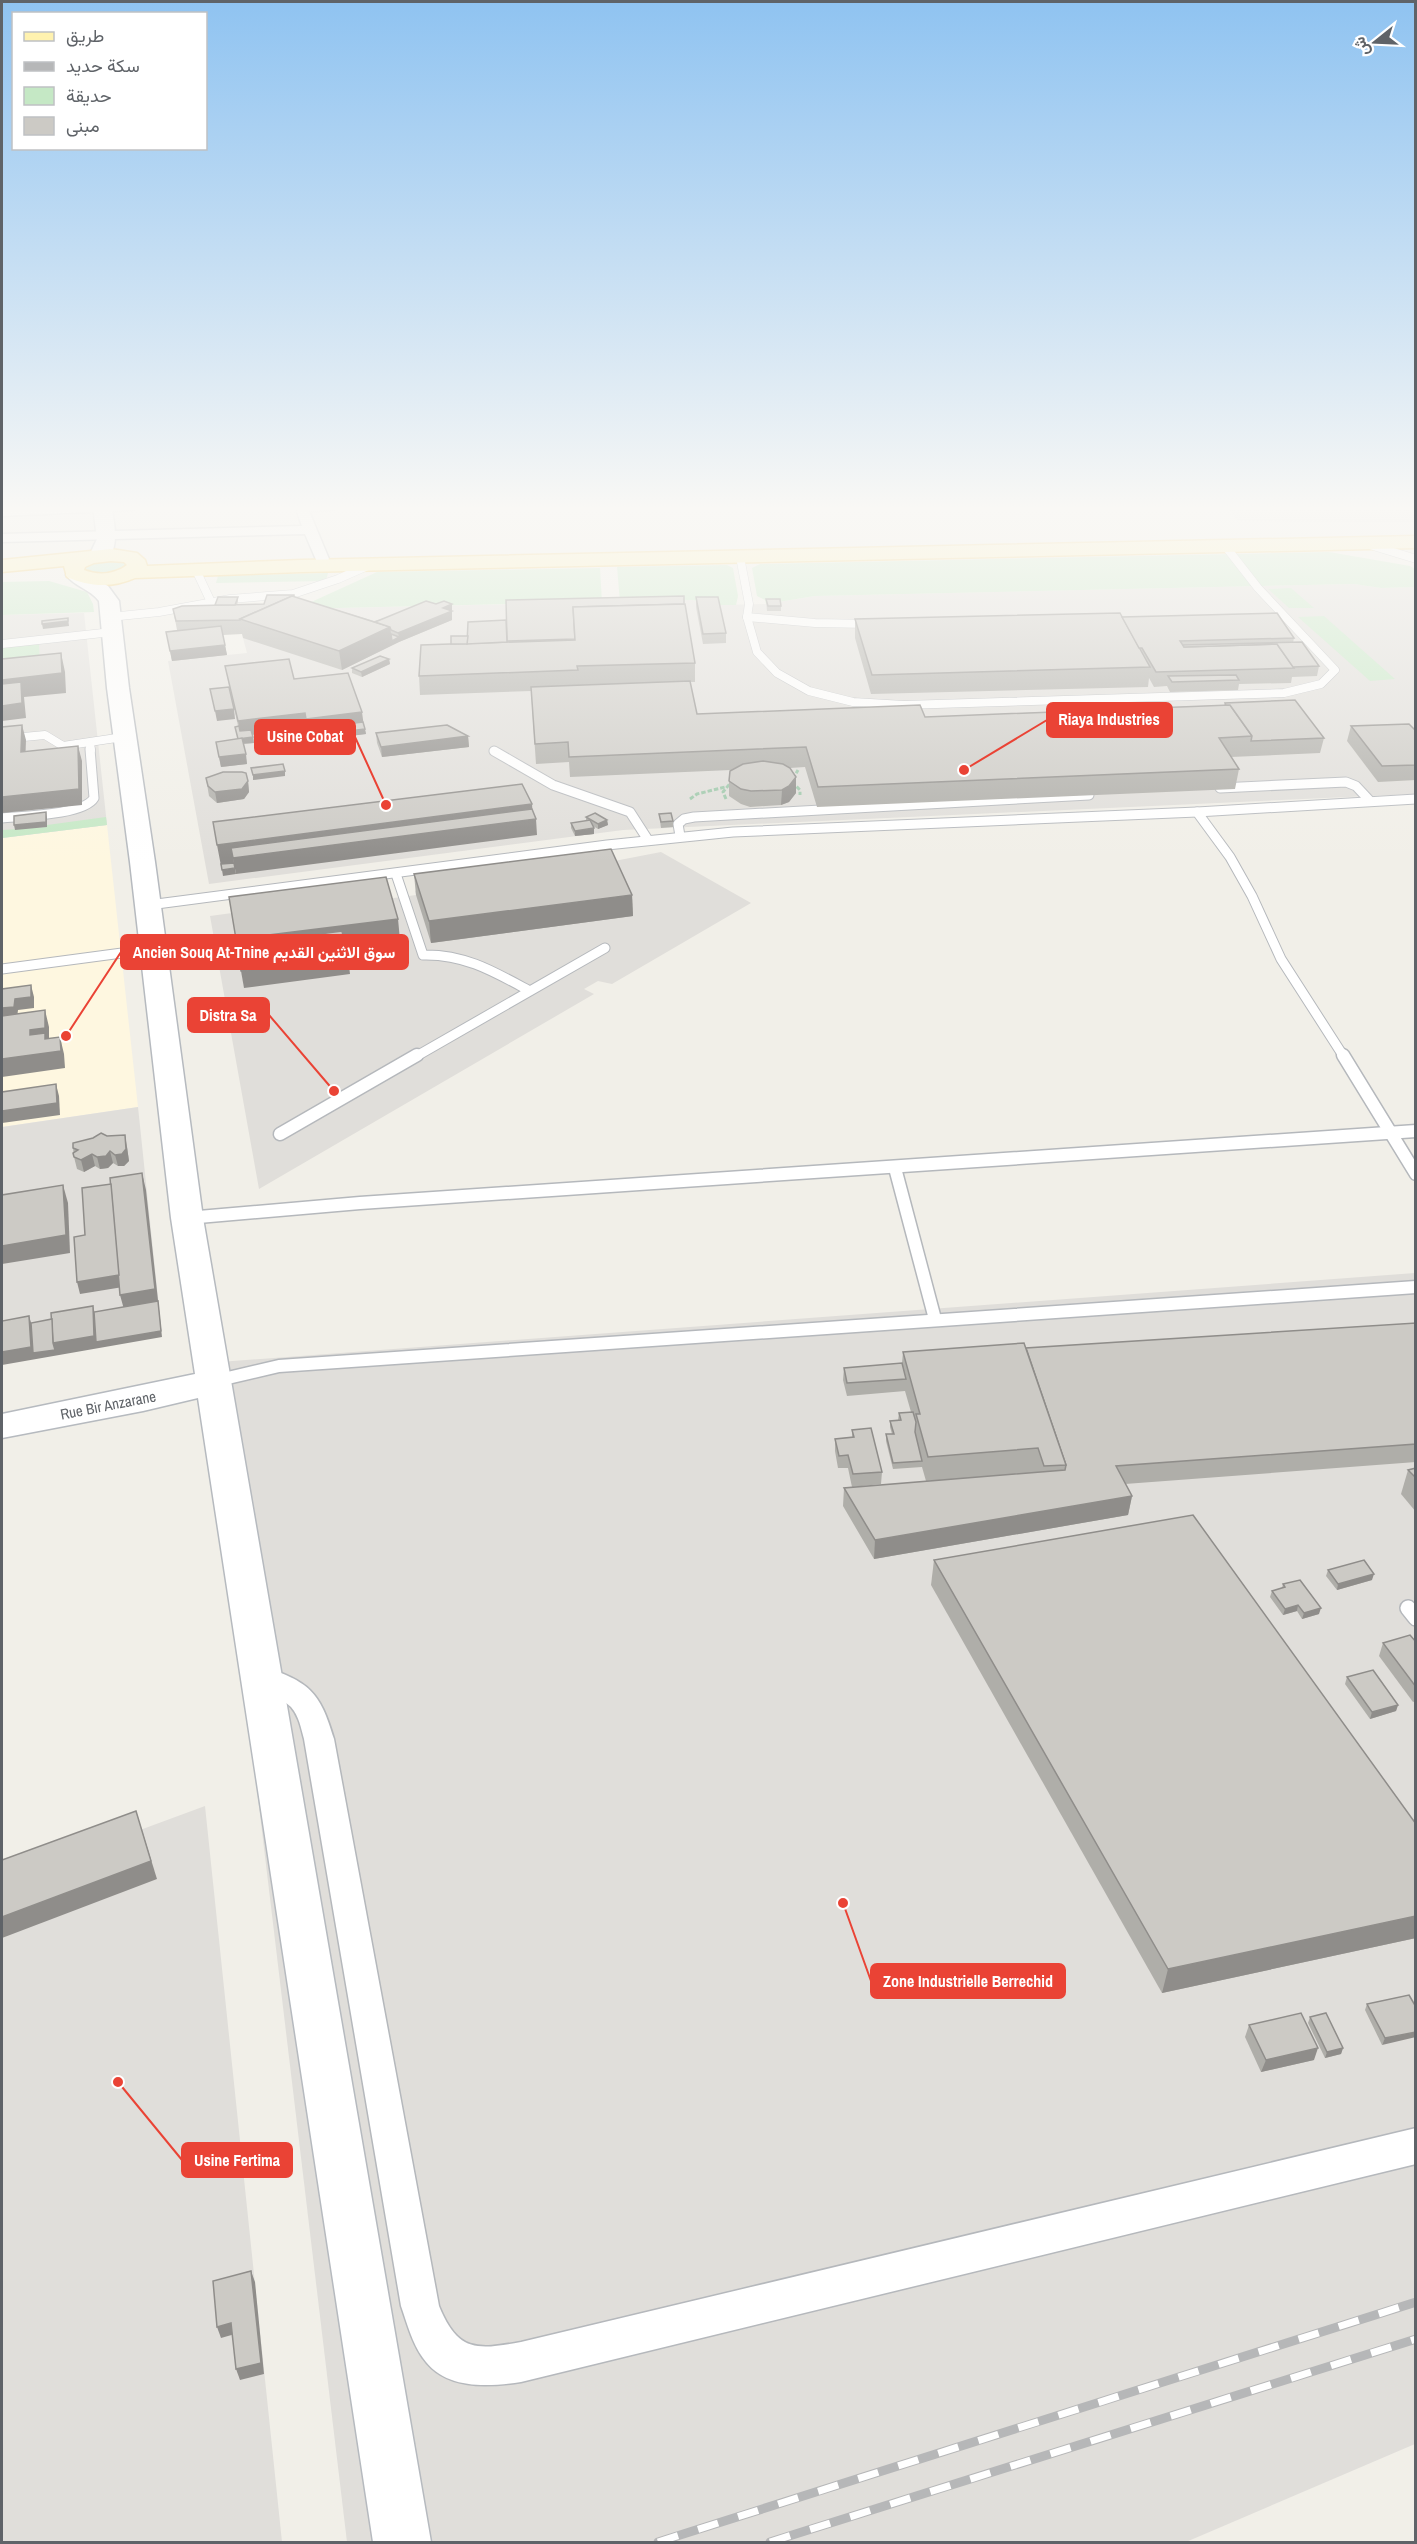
<svg xmlns="http://www.w3.org/2000/svg" width="1417" height="2544" viewBox="0 0 1417 2544" font-family="'Archivo Narrow',Vazirmatn,sans-serif">
  <rect width="100%" height="100%" fill="#f1efe8"/>
  <polygon fill="#fef7e0" points="107,825 138,1107 2,1127 2,838"/>
  <g fill="#e0deda">
    <polygon points="1226,506 1415,506 1415,522 1238,521"/>
    <polygon points="1354,584 1381,588 1415,587 1415,794 623,830 209,884 168,661 247,653 243,638 294,614 296,609 692,600 720,605 766,604 815,596"/>
    <polygon points="84,613 107,825 2,838 2,615"/>
    <polygon points="661,852 751,903 612,984 598,981 584,989 594,994 259,1189 210,916 343,898 379,900 416,895 415,891 421,889 604,863"/>
    <polygon points="138,1107 159,1307 2,1334 2,1127"/>
    <polygon points="1415,1273 1415,2444 1186,2542 347,2542 206,1363"/>
    <polygon points="205,1806 282,2542 2,2542 2,1881"/>
  </g>
  <g fill="#c5e8c5">
    <polygon points="1329,552 1410,566 1415,569 1416,587 1381,588 1354,584 815,596 766,604 765,600 757,596 752,568 760,564"/>
    <polygon points="121,560 128,564 126,568 106,575 85,572 82,567 86,564"/>
    <polygon points="727,565 733,568 738,596 736,605 720,605 692,600 620,602 617,567"/>
    <polygon points="600,568 602,602 296,609 377,572"/>
    <polygon points="328,573 326,581 216,583 218,576"/>
    <polygon points="49,581 87,592 93,604 94,612 2,615 2,582"/>
    <polygon points="1291,588 1314,608 1289,608 1268,589"/>
    <polygon points="1324,616 1395,679 1370,681 1298,617"/>
    <polygon points="39,644 40,666 2,670 2,648"/>
    <polygon points="106,817 107,825 2,838 2,830 47,827 47,825"/>
  </g>
  <g fill="none" stroke-linecap="round" stroke-linejoin="round">
    <defs>
      <g id="lane-far3">
        <polyline points="1370,545 1416,559"/>
        <polyline points="740,557 749,604 747,617 757,652 777,673 809,691 853,702 904,705 1284,693 1321,684 1335,670 1258,588 1226,547"/>
        <polyline points="196,570 211,602"/>
        <polyline points="110,617 159,612 230,599 293,594 338,579 372,564"/>
        <polyline points="747,617 815,623 869,624"/>
        <polyline points="2,644 112,632"/>
        <polyline points="2,739 45,735 63,746 123,737"/>
        <polyline points="90,743 91,750"/>
      </g>
      <g id="lane-far2">
        <polyline points="494,751 553,785 630,812 648,840"/>
        <polyline points="1220,788 1346,782 1356,786 1370,801"/>
        <polyline points="1197,812 1230,857 1252,896 1281,959 1344,1057"/>
        <path d="M2,818c20,-2 82,-3 92,-20l-4,-49"/>
        <polyline points="680,836 678,824 684,819 694,817 1089,795"/>
        <path d="M396,874l27,81c41,-1 70,16 105,35"/>
        <polyline points="149,905 607,845 733,832 1197,812 1416,799"/>
        <polyline points="2,969 152,949"/>
        <polyline points="415,1057 605,948"/>
      </g>
      <g id="lane-far1">
        <polyline points="1343,1055 1416,1174"/>
        <polyline points="280,1134 417,1055"/>
        <polyline points="895,1168 935,1319"/>
        <polyline points="187,1218 360,1203 1416,1131"/>
        <polyline points="215,1381 279,1366 1416,1287"/>
      </g>
      <polyline id="lane" points="1408,1608 1416,1618"/>
      <g id="street">
        <polygon points="41,506 139,506 133,510 2,516 2,508"/>
        <polygon points="295,506 339,506 333,510 309,511 329,559 327,562 317,562 305,534 2,542 2,534 302,526"/>
        <path d="M262,1666c47,16 58,25 72,73l105,567c19,46 37,44 82,36l895,-214v36l-895,218c-34,5 -76,8 -98,-24 -11,-15 -16,-35 -22,-52l-97,-567c-3,-11 -5,-23 -13,-32 -13,-13 -35,-13 -44,-29l4,-8z"/>
      </g>
      <g id="secondary">
        <path d="M93,506h18c4,17 12,62 -19,54l-3,-4 8,-17z"/>
        <path d="M76,569l32,17 11,15 10,87 26,174 48,356 228,1324h-58l-175,-1144 -55,13 -141,27v-24l193,-40 -24,-156 -41,-356 -23,-174 -8,-87c-9,-12 -24,-14 -33,-26l3,-4z"/>
      </g>
      <path id="primary" d="M1416,536v12l-1114,24 -167,6c-22,10 -46,9 -68,-1l-3,-11 -62,6v-12l109,-11 26,4 8,7 2,6 155,-6zM111,561l13,1 3,3c-12,9 -28,11 -43,5l1,-3 9,-4z"/>
    </defs>
    <use href="#lane-far3" stroke="#b5b8bc" stroke-width="9"/>
    <use href="#lane-far2" stroke="#b5b8bc" stroke-width="11"/>
    <use href="#lane-far1" stroke="#b5b8bc" stroke-width="15"/>
    <use href="#lane" stroke="#b5b8bc" stroke-width="18"/>
    <use href="#street" stroke="#b5b8bc" stroke-width="3"/>
    <use href="#secondary" stroke="#b6babf" stroke-width="3"/>
    <use href="#primary" stroke="#f2c960" stroke-width="3"/>
    <g stroke="#9cc7a9" stroke-width="3" stroke-dasharray="4.5 2" stroke-linecap="butt">
      <polyline points="793,779 798,770"/>
      <polyline points="792,782 800,790 800,795"/>
      <polyline points="690,799 697,794 725,787"/>
      <polyline points="726,799 723,792 732,781"/>
    </g>
    <use href="#lane-far3" stroke="#fff" stroke-width="8"/>
    <use href="#lane-far2" stroke="#fff" stroke-width="9"/>
    <use href="#lane-far1" stroke="#fff" stroke-width="12"/>
    <use href="#lane" stroke="#fff" stroke-width="15"/>
    <use href="#street" fill="#fff" fill-rule="evenodd"/>
    <use href="#secondary" fill="#fff" fill-rule="evenodd"/>
    <use href="#primary" fill="#fff2af" fill-rule="evenodd"/>
    <defs>
      <g id="rail">
        <polyline points="658,2542 1416,2302"/>
        <polyline points="770,2542 1416,2339"/>
      </g>
    </defs>
    <use href="#rail" stroke="#b6b7b8" stroke-width="9"/>
    <use href="#rail" stroke="#fff" stroke-width="7" stroke-dasharray="21" stroke-linecap="butt"/>
  </g>
  <g fill="#afaea9">
    <polygon points="238,597 238,602 237,605 264,604 294,597 374,621 436,604 452,604 452,620 399,642 342,670 243,638 242,634 223,635 227,655 172,661 166,632 177,630 173,609 215,605"/>
    <polygon points="696,597 726,633 726,643 703,644 696,607"/>
    <polygon points="766,599 781,606 781,611 767,611"/>
    <polygon points="684,604 695,663 695,682 690,682 697,714 925,717 1224,705 1225,703 1324,738 1320,753 1231,757 1239,769 1235,789 817,807 805,767 790,768 796,777 796,793 789,802 781,805 750,807 741,804 729,796 729,781 731,770 570,777 569,762 536,764 531,691 420,695 419,676 451,644 506,620"/>
    <polygon points="1122,617 1294,638 1293,643 1319,666 1317,676 1292,677 1291,683 1239,684 1238,690 1170,692 1167,686 1154,687 1149,678 1148,687 871,694 855,638 855,619"/>
    <polygon points="389,659 390,664 362,677 352,673 352,668"/>
    <polygon points="225,666 294,679 363,722 366,734 325,739 323,732 295,736 293,730 283,731 285,738 270,740 269,733 253,735 254,743 243,744 247,764 221,767 216,742 238,739 238,726"/>
    <polygon points="1351,726 1416,731 1416,780 1378,782 1347,741"/>
    <polygon points="376,733 468,736 469,747 382,757 377,743"/>
    <polygon points="206,778 248,781 249,792 244,799 217,803 209,796"/>
    <polygon points="659,814 673,821 673,827 661,828"/>
    <polygon points="586,817 607,820 608,825 598,829 593,826 594,834 575,836 571,828 571,823 586,821"/>
    <polygon points="414,874 632,895 633,916 431,943 416,895"/>
    <polygon points="127,1147 129,1161 124,1166 118,1166 113,1163 108,1168 100,1169 95,1166 84,1172 77,1169 74,1157 73,1148"/>
    <polygon points="1416,1323 1416,1462 1125,1484 1132,1496 1128,1515 874,1559 843,1506 844,1488 1034,1473 926,1481 922,1467 893,1469 886,1441 886,1434 892,1434 890,1427 890,1421 898,1420 899,1413 911,1412 905,1391 847,1396 843,1380 844,1368 902,1363 903,1352 1026,1348"/>
    <polygon points="852,1430 882,1472 881,1484 852,1487 848,1468 838,1468 835,1451 835,1439 852,1437"/>
    <polygon points="1416,1468 1416,1512 1401,1494 1408,1470"/>
    <polygon points="934,1560 1416,1824 1416,1938 1162,1993 931,1585"/>
    <polygon points="1328,1570 1372,1580 1337,1590 1326,1576"/>
    <polygon points="1283,1584 1319,1614 1302,1619 1297,1611 1283,1615 1270,1597 1272,1591 1282,1588"/>
    <polygon points="1416,1642 1416,1701 1413,1702 1379,1656 1383,1643"/>
    <polygon points="1347,1677 1398,1705 1396,1711 1370,1719 1345,1684"/>
    <polygon points="1409,1995 1382,2045 1365,2010 1367,2004"/>
    <polygon points="1310,2017 1343,2048 1341,2054 1325,2058 1308,2023"/>
    <polygon points="1249,2025 1314,2060 1261,2072 1245,2037"/>
  </g>
  <g fill="#8f8d8a">
    <polygon points="452,604 452,620 399,642 342,670 339,651 390,627 392,641 399,637 398,633 443,608"/>
    <polygon points="68,618 69,626 43,629 42,624"/>
    <polygon points="225,645 227,655 172,661 170,651"/>
    <polygon points="61,653 65,672 66,693 24,697 26,718 2,721 2,680"/>
    <polygon points="389,659 390,664 362,677 361,672"/>
    <polygon points="234,709 235,719 217,721 215,711"/>
    <polygon points="362,712 364,727 322,727 323,732 295,736 294,731 308,729 306,719"/>
    <polygon points="305,713 307,728 292,725 293,730 241,736 238,721"/>
    <polygon points="22,725 26,740 25,767 21,752"/>
    <polygon points="365,729 366,734 325,739 324,734"/>
    <polygon points="284,733 285,738 270,740 270,735"/>
    <polygon points="468,736 469,747 382,757 381,747"/>
    <polygon points="253,737 254,743 239,744 238,739"/>
    <polygon points="78,746 82,761 82,805 2,813 2,797"/>
    <polygon points="246,754 247,764 221,767 219,757"/>
    <polygon points="285,771 285,776 253,780 253,775"/>
    <polygon points="796,777 796,793 789,802 781,805 782,790"/>
    <polygon points="248,781 249,792 244,799 217,803 215,792"/>
    <polygon points="532,804 533,819 536,819 537,835 236,874 231,848 234,864 221,866 217,845"/>
    <polygon points="46,812 47,818 47,827 15,830 14,825"/>
    <polygon points="607,820 608,825 598,829 598,824"/>
    <polygon points="594,828 594,834 575,836 575,831"/>
    <polygon points="235,868 236,874 223,876 222,870"/>
    <polygon points="632,895 633,916 431,943 429,921"/>
    <polygon points="398,919 400,940 240,961 236,939"/>
    <polygon points="348,957 350,974 244,988 241,971"/>
    <polygon points="31,985 34,997 34,1008 18,1010 17,1018 2,1020 2,1008"/>
    <polygon points="45,1010 49,1027 49,1045 60,1037 64,1054 65,1068 2,1077 2,1059 30,1035 30,1030"/>
    <polygon points="56,1084 59,1096 60,1115 2,1123 2,1111"/>
    <polygon points="125,1135 127,1147 129,1161 124,1166 118,1166 115,1155"/>
    <polygon points="110,1151 113,1163 108,1168 100,1169 97,1157"/>
    <polygon points="92,1154 95,1166 84,1172 81,1160"/>
    <polygon points="142,1173 146,1190 162,1337 2,1365 2,1352 29,1316 33,1329 53,1343 93,1306 96,1318 125,1313 120,1295"/>
    <polygon points="63,1185 68,1203 70,1253 2,1264 2,1246"/>
    <polygon points="120,1275 123,1287 80,1294 77,1282"/>
    <polygon points="1132,1496 1128,1515 874,1559 875,1540"/>
    <polygon points="1374,1574 1372,1580 1337,1590 1338,1584"/>
    <polygon points="1298,1605 1297,1611 1283,1615 1285,1609"/>
    <polygon points="1321,1608 1319,1614 1302,1619 1304,1613"/>
    <polygon points="1398,1705 1396,1711 1370,1719 1372,1712"/>
    <polygon points="136,1811 157,1879 2,1938 2,1917"/>
    <polygon points="1416,1916 1416,1938 1162,1993 1168,1969"/>
    <polygon points="1416,2032 1416,2037 1382,2045 1385,2038"/>
    <polygon points="1318,2048 1314,2060 1261,2072 1266,2060"/>
    <polygon points="1343,2048 1341,2054 1325,2058 1327,2052"/>
    <polygon points="251,2271 255,2282 264,2374 240,2380 236,2369"/>
    <polygon points="231,2323 235,2334 221,2338 217,2327"/>
  </g>
  <g fill="#cccac5" stroke="#8f8d8a" stroke-width="1.5">
    <polygon points="267,595 294,595 294,597 292,596 240,619 240,620 176,621 173,609 182,606 264,604"/>
    <polygon points="292,596 390,627 339,651 240,619"/>
    <polygon points="684,596 684,604 573,607 575,639 507,641 506,600"/>
    <polygon points="218,597 238,597 235,605 215,605"/>
    <polygon points="696,597 718,597 726,633 703,634"/>
    <polygon points="766,599 780,599 781,606 768,606"/>
    <polygon points="426,601 436,604 444,601 452,604 443,608 452,611 398,633 391,630 390,627 375,622"/>
    <polygon points="685,604 695,663 577,666 578,670 419,676 421,645 575,640 573,607"/>
    <polygon points="1120,613 1150,667 872,675 855,619"/>
    <polygon points="1277,613 1294,638 1180,641 1184,647 1277,644 1294,668 1156,672 1142,648 1139,648 1122,617"/>
    <polygon points="68,618 68,621 42,624 42,621"/>
    <polygon points="506,620 507,642 467,644 468,622"/>
    <polygon points="221,626 225,645 170,651 166,632"/>
    <polygon points="391,634 399,637 392,641"/>
    <polygon points="451,636 468,636 467,644 451,644"/>
    <polygon points="1302,642 1319,666 1293,667 1277,644 1184,647 1183,645"/>
    <polygon points="61,653 62,673 2,680 2,659"/>
    <polygon points="380,656 389,659 361,672 352,668"/>
    <polygon points="289,659 294,679 348,673 362,712 306,719 305,713 238,721 225,666"/>
    <polygon points="1236,675 1239,680 1172,682 1168,676"/>
    <polygon points="690,681 697,714 920,705 925,717 1230,705 1252,736 1219,738 1239,769 818,787 806,747 569,757 568,742 535,744 531,687"/>
    <polygon points="21,682 22,703 2,706 2,684"/>
    <polygon points="229,687 234,709 215,711 210,689"/>
    <polygon points="1295,700 1324,738 1251,741 1252,736 1230,705 1226,705 1225,703"/>
    <polygon points="363,722 365,729 324,734 322,727"/>
    <polygon points="1409,724 1416,731 1416,765 1382,766 1351,726"/>
    <polygon points="22,725 21,752 78,746 79,789 2,797 2,727"/>
    <polygon points="447,725 468,736 381,747 376,733"/>
    <polygon points="239,726 240,731 251,730 253,737 238,739 235,727"/>
    <polygon points="242,738 246,754 219,757 216,742"/>
    <polygon points="763,761 783,764 790,768 796,777 789,786 782,790 751,791 741,789 729,781 730,771 743,764"/>
    <polygon points="283,764 285,771 253,775 251,768"/>
    <polygon points="223,772 242,772 246,773 248,781 242,789 215,792 208,786 206,778"/>
    <polygon points="522,784 532,804 217,845 213,822"/>
    <polygon points="532,809 536,819 233,858 231,848"/>
    <polygon points="46,812 46,822 14,825 14,816"/>
    <polygon points="595,813 607,820 598,824 586,817"/>
    <polygon points="671,813 673,821 661,822 659,814"/>
    <polygon points="590,820 594,828 575,831 571,823"/>
    <polygon points="611,849 632,895 429,921 414,874"/>
    <polygon points="234,863 235,868 222,870 221,864"/>
    <polygon points="386,877 398,919 236,939 229,897"/>
    <polygon points="342,931 348,957 241,971 237,945"/>
    <polygon points="31,985 31,997 15,999 14,1007 2,1008 2,989"/>
    <polygon points="45,1010 45,1028 30,1030 30,1035 45,1033 45,1039 60,1037 61,1051 2,1059 2,1016"/>
    <polygon points="56,1084 57,1103 2,1111 2,1092"/>
    <polygon points="101,1133 107,1136 125,1135 126,1149 122,1154 115,1155 110,1151 106,1156 97,1157 92,1154 81,1160 74,1157 73,1153 78,1150 73,1148 73,1143 93,1138"/>
    <polygon points="142,1173 155,1289 120,1295 110,1178"/>
    <polygon points="111,1184 119,1275 77,1282 74,1237 85,1235 82,1188"/>
    <polygon points="63,1185 66,1235 2,1246 2,1195"/>
    <polygon points="158,1301 161,1331 96,1342 94,1312"/>
    <polygon points="93,1306 94,1336 53,1343 51,1313"/>
    <polygon points="29,1316 31,1347 2,1352 2,1321"/>
    <polygon points="52,1319 53,1343 55,1350 33,1353 31,1323"/>
    <polygon points="1416,1323 1416,1444 1116,1466 1132,1496 875,1540 844,1488 1065,1470 1066,1465 1026,1348"/>
    <polygon points="1024,1343 1066,1465 1044,1466 1038,1448 928,1457 916,1414 920,1414 903,1352"/>
    <polygon points="902,1363 906,1379 847,1383 844,1368"/>
    <polygon points="913,1412 916,1422 915,1432 922,1461 893,1463 886,1434 894,1434 890,1421 901,1420 899,1413"/>
    <polygon points="871,1428 882,1472 853,1474 848,1455 839,1456 835,1439 854,1437 852,1430"/>
    <polygon points="1416,1468 1416,1478 1408,1470"/>
    <polygon points="1193,1515 1416,1824 1416,1916 1168,1969 934,1560"/>
    <polygon points="1364,1560 1374,1574 1338,1584 1328,1570"/>
    <polygon points="1300,1580 1321,1608 1304,1613 1298,1605 1285,1609 1272,1591 1285,1587 1283,1584"/>
    <polygon points="1410,1635 1416,1642 1416,1687 1383,1643"/>
    <polygon points="1373,1670 1398,1705 1372,1712 1347,1677"/>
    <polygon points="136,1811 151,1861 2,1917 2,1860"/>
    <polygon points="1409,1995 1416,2007 1416,2032 1385,2038 1367,2004"/>
    <polygon points="1301,2013 1318,2048 1266,2060 1249,2025"/>
    <polygon points="1326,2013 1343,2048 1327,2052 1310,2017"/>
    <polygon points="251,2271 261,2363 236,2369 231,2323 217,2327 213,2281"/>
  </g>
  <linearGradient id="sky" x2="0" y2="1"><stop stop-color="#8fc3f1"/><stop offset="0.59" stop-color="#f9f8f5"/><stop offset="1" stop-color="#f9f8f5" stop-opacity="0"/></linearGradient>
  <rect width="1417" height="862" fill="url(#sky)"/>
  <g text-anchor="middle" dominant-baseline="central" stroke-width="6" stroke-linejoin="round" paint-order="stroke">
    <g font-size="15" fill="#5f6368" stroke="#fff">
      <text transform="translate(108 1405) rotate(-11)">Rue Bir Anzarane</text>
    </g>
  </g>
  <path fill="none" stroke="#ea4335" stroke-width="2" d="M964 770L1047 720M386 805L355 737M66 1036L121 952M334 1091L269 1015M843 1903L871 1981M118 2082L182 2160"/>
  <g fill="#ea4335" stroke="#fff" stroke-width="2">
    <circle cx="964" cy="770" r="6"/>
    <circle cx="386" cy="805" r="6"/>
    <circle cx="66" cy="1036" r="6"/>
    <circle cx="334" cy="1091" r="6"/>
    <circle cx="843" cy="1903" r="6"/>
    <circle cx="118" cy="2082" r="6"/>
  </g>
  <g fill="#ea4335" stroke="#ea4335" stroke-width="2">
    <rect x="1047" y="703" width="125" height="34" rx="6"/>
    <rect x="255" y="720" width="100" height="34" rx="6"/>
    <rect x="121" y="935" width="287" height="34" rx="6"/>
    <rect x="188" y="998" width="81" height="34" rx="6"/>
    <rect x="871" y="1964" width="194" height="34" rx="6"/>
    <rect x="182" y="2143" width="110" height="34" rx="6"/>
  </g>
  <g font-size="16" text-anchor="middle" font-weight="bold" fill="#fff">
    <text x="1109" y="725">Riaya Industries</text>
    <text x="305" y="742">Usine Cobat</text>
    <text x="264" y="958">Ancien Souq At-Tnine سوق الاثنين القديم</text>
    <text x="228" y="1021">Distra Sa</text>
    <text x="968" y="1987">Zone Industrielle Berrechid</text>
    <text x="237" y="2166">Usine Fertima</text>
  </g>
  <rect width="1417" height="2544" fill="none" stroke="#5f6368" stroke-width="6"/>
  <rect x="12" y="12" width="195" height="138" fill="#ffffff" stroke="#bfc1c3" stroke-width="1.5"/>
  <rect x="24" y="32" width="30" height="9" fill="#fff2af" stroke="#bfc1c3" stroke-width="1.5"/>
  <text x="66" y="42" font-size="18" fill="#5f6368">طريق</text>
  <rect x="24" y="62" width="30" height="9" fill="#b6b7b8" stroke="#bfc1c3" stroke-width="1.5"/>
  <text x="66" y="72" font-size="18" fill="#5f6368">سكة حديد</text>
  <rect x="24" y="87" width="30" height="18" fill="#c5e8c5" stroke="#bfc1c3" stroke-width="1.5"/>
  <text x="66" y="102" font-size="18" fill="#5f6368">حديقة</text>
  <rect x="24" y="117" width="30" height="18" fill="#cccac5" stroke="#bfc1c3" stroke-width="1.5"/>
  <text x="66" y="132" font-size="18" fill="#5f6368">مبنى</text>
  <g transform="translate(1375 42) rotate(252)" stroke="#ffffff" stroke-width="4.5" paint-order="stroke">
  <path d="M0-4.5L10 22L0 15L-10 22Z" fill="#5f6368"/>
  <text y="-9" font-size="16" font-weight="bold" text-anchor="middle" fill="#5f6368">ش</text>
  </g>
</svg>
